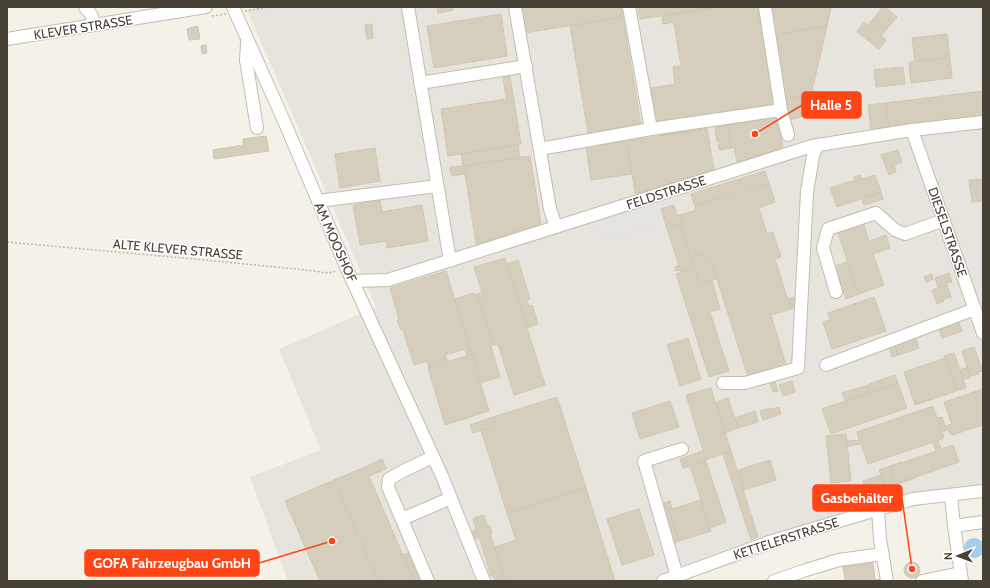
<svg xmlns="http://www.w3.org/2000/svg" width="990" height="588" viewBox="0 0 990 588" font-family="Cabin,sans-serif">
  <rect width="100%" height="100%" fill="#f4f1e8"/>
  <polygon fill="#e7e3dd" points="265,7 983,7 983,496 958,498 869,516 684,581 288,581 250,477 321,450 279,349 376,307 247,10"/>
  <polygon fill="#e6e4e0" points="655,203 660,223 606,241 594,223"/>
  <circle fill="#a3cef2" cx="974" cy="548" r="10"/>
  <g fill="#d6cebd" stroke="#d1c6b0">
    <polygon points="437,7 452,7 453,10 438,13"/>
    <polygon points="520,7 621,7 623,17 524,33"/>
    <polygon points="638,7 719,7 640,19"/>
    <polygon points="719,7 758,7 774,104 657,123 651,88 675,84 673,67 681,66 674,22 663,24 662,16"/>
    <polygon points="769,7 831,7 827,26 773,35"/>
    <polygon points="883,7 885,7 897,17 881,36 868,25"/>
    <polygon points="501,14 507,56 434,68 427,26"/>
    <polygon points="623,17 641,125 588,133 570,26"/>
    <polygon points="864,22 886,40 879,49 857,32"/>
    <polygon points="372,24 373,38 367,39 365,25"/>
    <polygon points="197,26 198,27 200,39 189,40 187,29"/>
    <polygon points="827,26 811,95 784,99 773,35"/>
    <polygon points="947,34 950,58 915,62 912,38"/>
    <polygon points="206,45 207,53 202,54 201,46"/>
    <polygon points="950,58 952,78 911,83 909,62"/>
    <polygon points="903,67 905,84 876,87 874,70"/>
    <polygon points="510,76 521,144 448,156 441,109 506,99 503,77"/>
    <polygon points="983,91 983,116 889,128 886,103"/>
    <polygon points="811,95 808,107 800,108 801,117 787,120 784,99"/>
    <polygon points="886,103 889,128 871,130 868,105"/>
    <polygon points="705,115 707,129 659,136 657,123"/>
    <polygon points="778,117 783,148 737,162 734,147 731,148 727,125"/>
    <polygon points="727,125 730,140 717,142 715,127"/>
    <polygon points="707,129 714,170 643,192 635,193 627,141"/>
    <polygon points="266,136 269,151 214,159 213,150 243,145 243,139"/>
    <polygon points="627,141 632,174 591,180 586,147"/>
    <polygon points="730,141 731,148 719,150 718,144"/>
    <polygon points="518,145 520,157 463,166 461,154"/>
    <polygon points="375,148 380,181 340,188 335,154"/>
    <polygon points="898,150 902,162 894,165 896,172 889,175 881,155"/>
    <polygon points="530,156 541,224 476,244 464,166"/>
    <polygon points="464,166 465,174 452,176 450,167"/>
    <polygon points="765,171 769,183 695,206 691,194"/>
    <polygon points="860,175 862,179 875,175 881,192 837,207 830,188 855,180 854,177"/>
    <polygon points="983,179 983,201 972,202 969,180"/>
    <polygon points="769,183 775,202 759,208 767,234 773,232 781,257 775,259 791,309 771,315 786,365 748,377 711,260 706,262 703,253 690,257 680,224 683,223 680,215 696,210 695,206"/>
    <polygon points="881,192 883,199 864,205 862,199"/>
    <polygon points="380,200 382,212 422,205 428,241 387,248 386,241 360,245 353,205"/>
    <polygon points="674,205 677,216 680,215 683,223 667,228 661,209"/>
    <polygon points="863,222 869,241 886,235 890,248 873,254 884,285 859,294 837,230"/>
    <polygon points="680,224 694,268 681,272 680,270 676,271 675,267 679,266 667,228"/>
    <polygon points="703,253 706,262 711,260 717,279 699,284 690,257"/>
    <polygon points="505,258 545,385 514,395 498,344 494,345 478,294 482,292 474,267"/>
    <polygon points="518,260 530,299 527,300 529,306 532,305 538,324 527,328 507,264"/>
    <polygon points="848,262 859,294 846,299 835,266"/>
    <polygon points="694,268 699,284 712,281 720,309 710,312 729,371 709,377 676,274"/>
    <polygon points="446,271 472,354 467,356 465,349 445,355 448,362 429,368 427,361 414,365 403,330 401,330 397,320 399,319 390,288"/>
    <polygon points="949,273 952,282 946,283 947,285 938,288 935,278"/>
    <polygon points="932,274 933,279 926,282 924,277"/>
    <polygon points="947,285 951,297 943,299 944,301 937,304 932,290"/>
    <polygon points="474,293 474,295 478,294 494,345 491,346 500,377 480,383 455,299"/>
    <polygon points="796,297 796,307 791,309 788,299"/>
    <polygon points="874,297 886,331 832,349 823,322 830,320 828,313"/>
    <polygon points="958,320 962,331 942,338 938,327"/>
    <polygon points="915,335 919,348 898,355 894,342"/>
    <polygon points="688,338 701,379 680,386 667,345"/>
    <polygon points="895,345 898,355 892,357 889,347"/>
    <polygon points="974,347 983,372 982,371 978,372 979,374 970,376 962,351"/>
    <polygon points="954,353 966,388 957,391 944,356"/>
    <polygon points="472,354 489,411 445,425 428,368"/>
    <polygon points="945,358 957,391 915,405 904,372"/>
    <polygon points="967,367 971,377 963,380 960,370"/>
    <polygon points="895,375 898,383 883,388 880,380"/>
    <polygon points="880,380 883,388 868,393 865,386"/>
    <polygon points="792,381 795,392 783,396 779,385"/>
    <polygon points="775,382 778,391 773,392 770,384"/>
    <polygon points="898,383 907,408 831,434 822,409"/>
    <polygon points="865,386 868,393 845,401 842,393"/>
    <polygon points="711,388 731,451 706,460 686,395"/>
    <polygon points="983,389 983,425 952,435 947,430 942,432 937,418 942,417 945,426 952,424 944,402"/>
    <polygon points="557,397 586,488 507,513 481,430 496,425 493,417"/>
    <polygon points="728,398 738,428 725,433 716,402"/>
    <polygon points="670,401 679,427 640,439 632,413"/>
    <polygon points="933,406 944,438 938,441 941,449 953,445 959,462 896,484 890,467 936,451 933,442 868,464 861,444 848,446 847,441 859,440 857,432"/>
    <polygon points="779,407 781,414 763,420 760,411 771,408 773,409"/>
    <polygon points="755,411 758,422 738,428 735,418"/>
    <polygon points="493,417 496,425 473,433 470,425"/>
    <polygon points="846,434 851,481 831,483 826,436"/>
    <polygon points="703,451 706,461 683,468 680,459"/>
    <polygon points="731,451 758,537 751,540 723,454"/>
    <polygon points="382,459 386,469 369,476 365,467"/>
    <polygon points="770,460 776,480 744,490 738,470"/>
    <polygon points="706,461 726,522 710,528 690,466"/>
    <polygon points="902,462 890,467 896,484 915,478 886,488 879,470"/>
    <polygon points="365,467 369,476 414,581 378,581 334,480"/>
    <polygon points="881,475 886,488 867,494 863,481"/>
    <polygon points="334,480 378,581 320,581 285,501"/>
    <polygon points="586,488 615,581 505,581 494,547 516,540 507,513"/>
    <polygon points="701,500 711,531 679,541 669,510"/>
    <polygon points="670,501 672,509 664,511 662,504"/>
    <polygon points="639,509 654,555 622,565 607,519"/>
    <polygon points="669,510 679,541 674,543 664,511"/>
    <polygon points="484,515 488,527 490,526 492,533 490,533 505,581 495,581 493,575 491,576 479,537 474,539 472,532 476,530 473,518"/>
    <polygon points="411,552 423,581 414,581 403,555"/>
    <circle cx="912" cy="570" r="8"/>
    <polygon points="873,563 875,580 881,579 882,581 845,581 843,567"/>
  </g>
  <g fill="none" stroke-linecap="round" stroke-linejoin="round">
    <defs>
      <g id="minor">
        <polyline points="85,7 92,16 94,25"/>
        <polyline points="233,7 284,121 347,269 442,476 484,581"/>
        <polyline points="408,7 450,261"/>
        <polyline points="515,7 550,209 556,227"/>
        <polyline points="629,7 651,129"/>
        <polyline points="765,7 781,110"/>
        <polyline points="7,39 206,7"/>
        <polyline points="247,43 246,60 257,128"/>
        <polyline points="420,83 526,66"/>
        <polyline points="912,130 983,333"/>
        <polyline points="540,149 651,129 781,110 788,135"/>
        <polyline points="318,201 437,186"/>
        <polyline points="353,281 388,280 812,146 912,130 983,122"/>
        <polyline points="836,292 823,248 828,229 876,213 895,230 905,234 944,220"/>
        <polyline points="826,365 975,309"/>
        <polyline points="723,383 745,383 798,368 807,192 813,156 817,145"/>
        <polyline points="951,495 954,526 962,581"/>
        <polyline points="878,510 880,539 887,581"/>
        <polyline points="402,519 451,498"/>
        <polyline points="954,526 983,522"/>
        <polyline points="677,576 644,461 682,449"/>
        <polyline points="428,581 388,487 389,479 403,471 433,457"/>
        <polyline points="663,581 769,542 913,499 983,491"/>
        <polyline points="774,581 806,570 839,560 882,554"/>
        <polyline points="922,581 960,573"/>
      </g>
    </defs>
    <use href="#minor" stroke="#c3bdad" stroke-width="14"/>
    <g stroke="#c2b79b" stroke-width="1.5" stroke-dasharray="2 2" stroke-linecap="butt">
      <polyline points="245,11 269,7"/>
      <polyline points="212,16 226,14"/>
      <polyline points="7,242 205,260 306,270 328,273 337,271"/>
    </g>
    <use href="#minor" stroke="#fff" stroke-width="12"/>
  </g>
  <g text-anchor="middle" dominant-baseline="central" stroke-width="3" stroke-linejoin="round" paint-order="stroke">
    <g font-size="13" fill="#484236" stroke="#fff">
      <text transform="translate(83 27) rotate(-9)">KLEVER STRASSE</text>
      <text transform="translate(666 192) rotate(-18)">FELDSTRASSE</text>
      <text transform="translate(948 232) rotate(71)">DIESELSTRASSE</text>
      <text transform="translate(336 242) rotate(66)">AM MOOSHOF</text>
      <text transform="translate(178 249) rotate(5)">ALTE KLEVER STRASSE</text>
      <text transform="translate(786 538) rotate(-18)">KETTELERSTRASSE</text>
    </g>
  </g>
  <path fill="none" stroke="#ff4515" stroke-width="1.5" d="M755 134L802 105M912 569L902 498M332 541L259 563"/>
  <g fill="#ff4515" stroke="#fff" stroke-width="1.5">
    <circle cx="755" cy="134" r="4"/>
    <circle cx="912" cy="569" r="4"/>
    <circle cx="332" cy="541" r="4"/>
  </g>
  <g fill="#ff4515" stroke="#ff4515" stroke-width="1.5">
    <rect x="802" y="92" width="59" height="26" rx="4"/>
    <rect x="813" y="485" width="89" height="26" rx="4"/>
    <rect x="85" y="550" width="174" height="26" rx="4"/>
  </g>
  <g font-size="14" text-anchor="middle" font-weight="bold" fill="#fff">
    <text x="831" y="110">Halle 5</text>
    <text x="857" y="503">Gasbehälter</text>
    <text x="172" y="568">GOFA Fahrzeugbau GmbH</text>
  </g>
  <rect width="990" height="588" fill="none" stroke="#484236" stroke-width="16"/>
  <g transform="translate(958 556) rotate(269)" stroke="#ffffff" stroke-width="3" paint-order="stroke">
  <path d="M0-3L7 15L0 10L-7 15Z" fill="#484236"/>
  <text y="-6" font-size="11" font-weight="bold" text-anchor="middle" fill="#484236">N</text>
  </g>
</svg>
